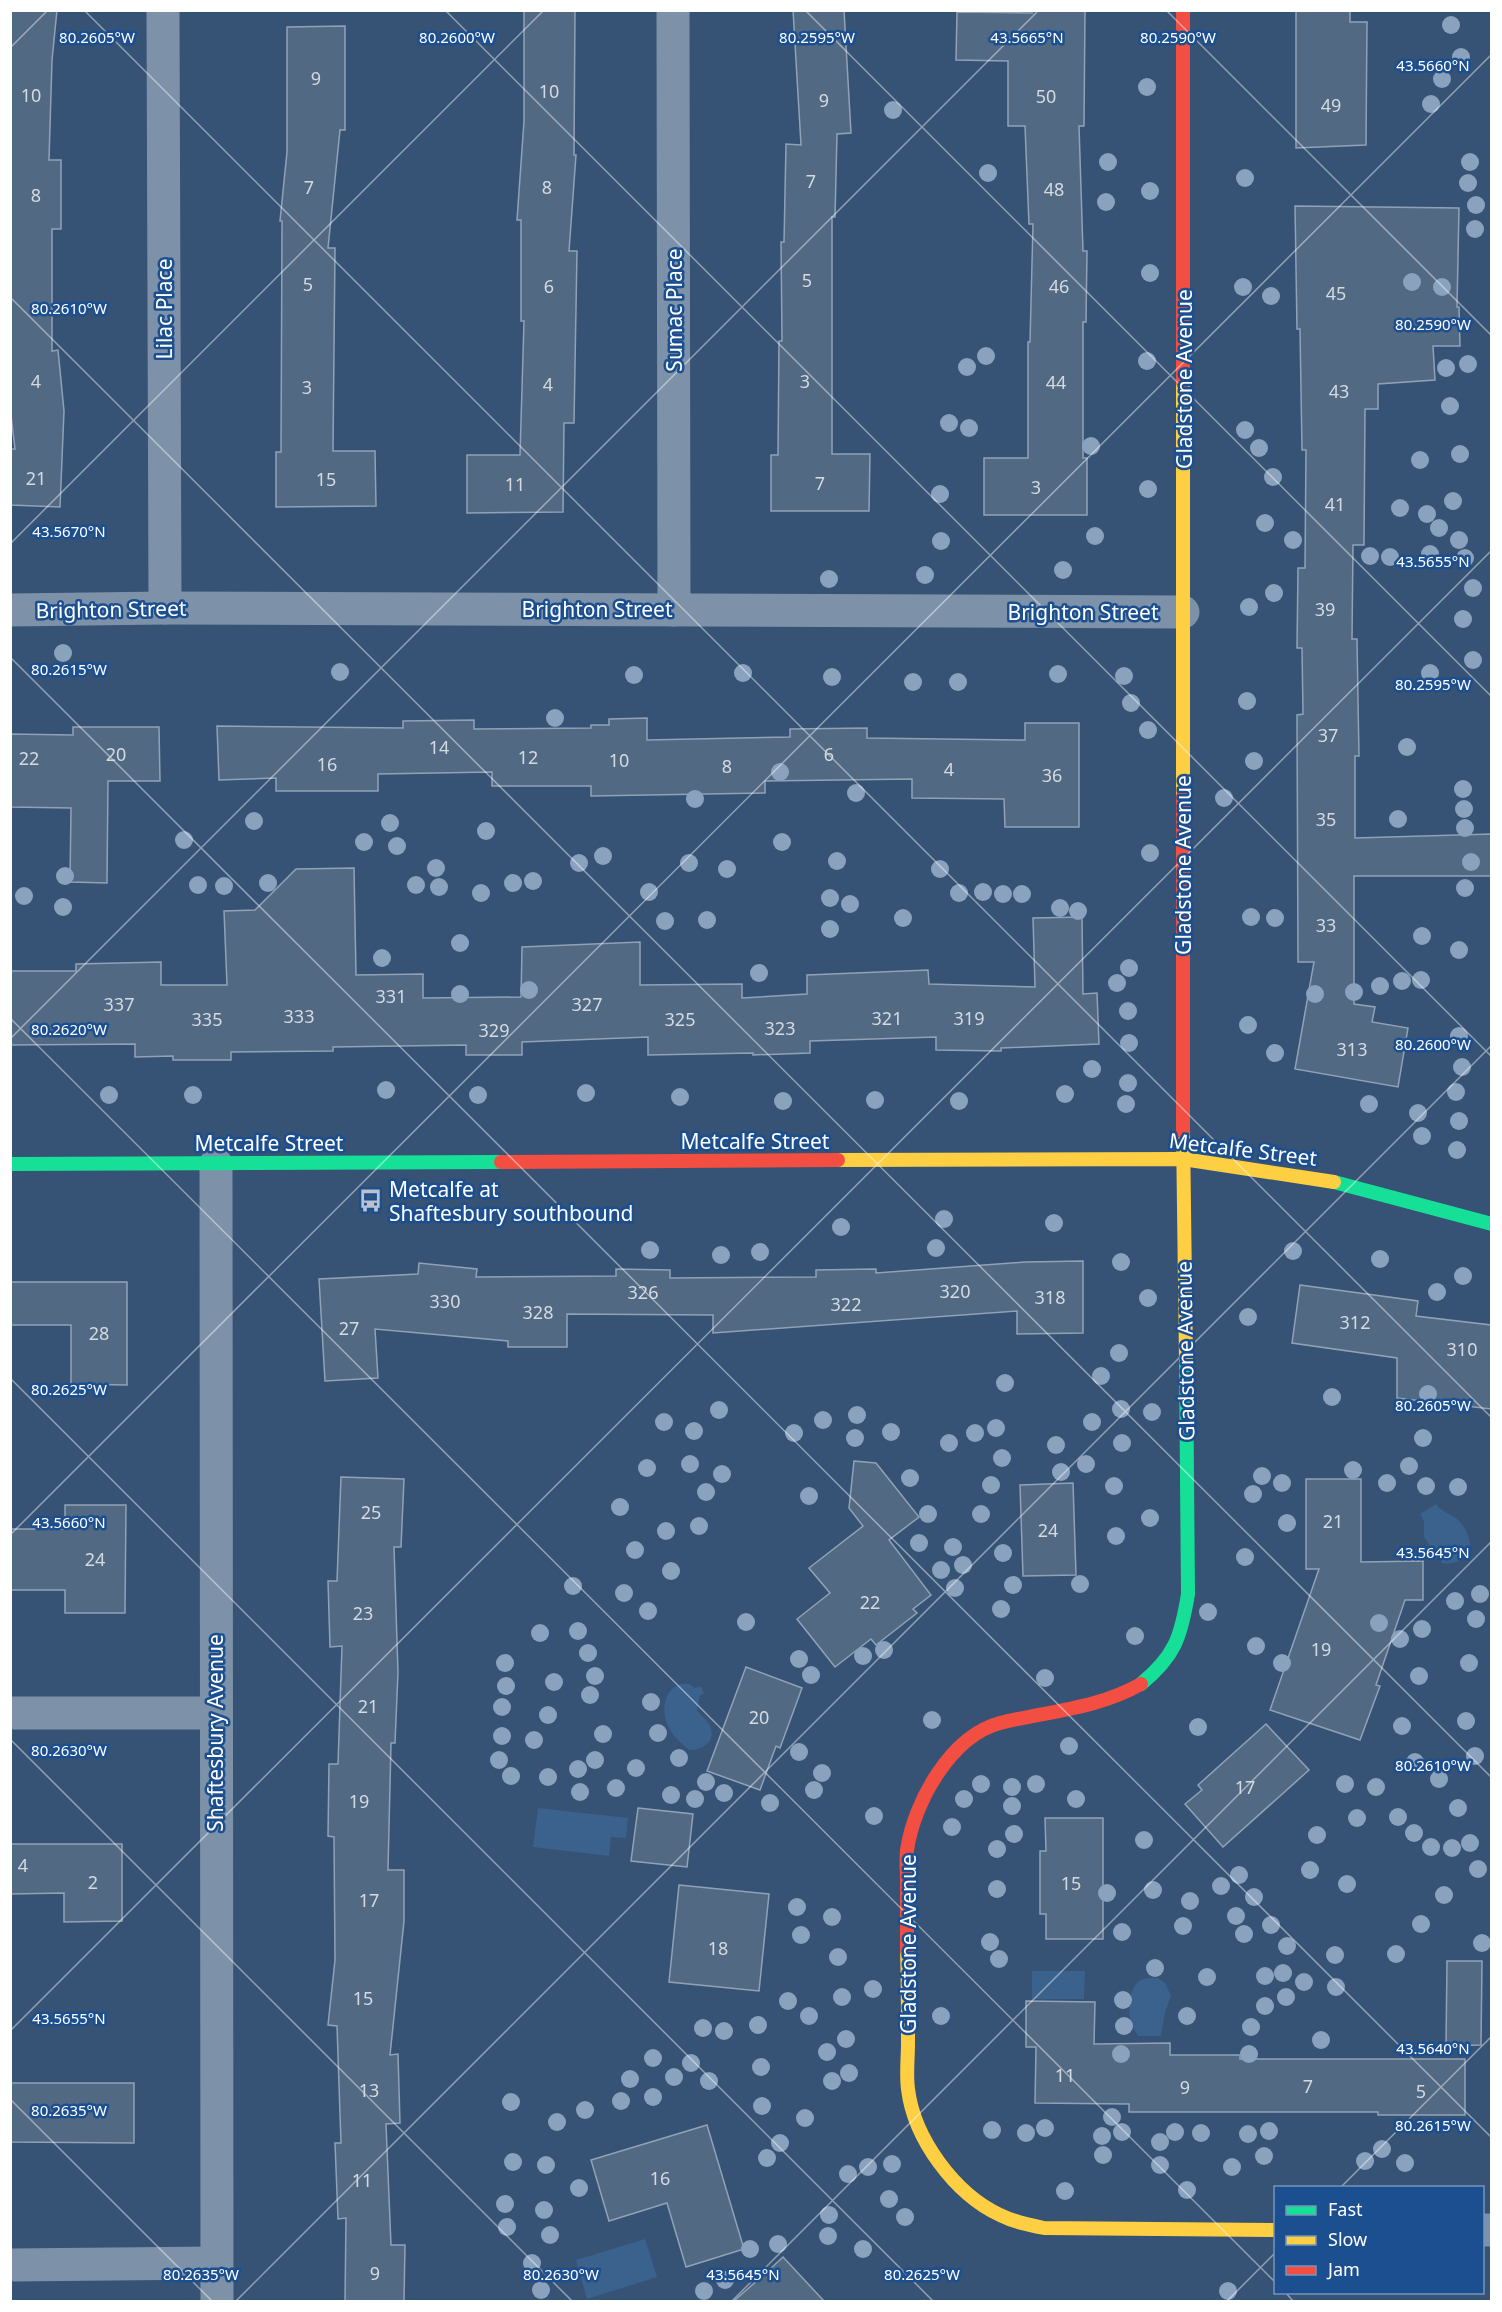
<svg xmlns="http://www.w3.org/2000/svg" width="1502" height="2312" viewBox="0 0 1502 2312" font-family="'Noto Sans',sans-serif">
  <rect width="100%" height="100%" fill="#365274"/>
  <g fill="#3b618d">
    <path d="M1436,1504c6,8 12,9 20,14 10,8 16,23 14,35 -9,8 -16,12 -28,10l-18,-26v-16l-4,-7z"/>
    <path d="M681,1684h8l6,4 6,-2 3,8 -4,1 -3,16c4,4 11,10 13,15 7,16 -8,24 -21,24 -6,-6 -13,-11 -17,-17 -11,-16 -12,-42 9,-49z"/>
    <polygon points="538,1808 628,1818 626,1838 611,1837 609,1856 533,1847"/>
    <polygon points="1032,1971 1085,1971 1084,1999 1032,1999"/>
    <path d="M1158,1978l7,5 6,13 -6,16 -4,24h-22c-12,-11 -14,-43 0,-55 5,-4 13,-3 19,-3z"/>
    <polygon points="645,2239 657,2277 587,2299 576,2260"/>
  </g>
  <g fill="#526984" stroke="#92a2b6" stroke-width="1.5">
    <polygon points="10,10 57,10 52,60 49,160 61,160 61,229 52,229 52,351 58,350 64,411 60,507 10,505 10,449 15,449 10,407"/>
    <polygon points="524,10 575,10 574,155 576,155 569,251 577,251 574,423 564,423 563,512 467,513 467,455 520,455 524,321 521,321 521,220 517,220 524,121"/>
    <polygon points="793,10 844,10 851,133 837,134 835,217 832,217 832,454 870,454 869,511 771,511 771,455 778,455 779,341 782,341 781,242 784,242 786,144 801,145"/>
    <polygon points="1032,10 1085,10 1084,126 1079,126 1083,251 1087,251 1086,322 1083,322 1083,458 1087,458 1087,515 984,515 984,458 1028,458 1028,342 1030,342 1033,224 1029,224 1025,126 1008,126 1008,61 956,60 957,12 1032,13"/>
    <polygon points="1296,10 1350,10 1350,22 1367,22 1366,145 1296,148"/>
    <polygon points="345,26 345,130 340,130 328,248 335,248 333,451 375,451 376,506 276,507 276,452 281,452 282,221 280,221 287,152 287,27"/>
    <polygon points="1295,206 1459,208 1457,307 1459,307 1460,346 1433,346 1435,380 1378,384 1378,409 1365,409 1364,545 1353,545 1352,639 1357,639 1359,756 1355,756 1355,838 1491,834 1491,876 1354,876 1354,1004 1375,1007 1372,1022 1408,1028 1398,1087 1295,1069 1314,962 1298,962 1297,715 1303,714 1302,648 1297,648 1298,568 1305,568 1306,450 1302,450 1300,329 1297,329"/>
    <polygon points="647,718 647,740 790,737 790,729 867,728 867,738 1025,740 1025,723 1079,723 1079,827 1005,827 1004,799 912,798 912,779 765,781 765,793 591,796 591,786 492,786 492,772 378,774 378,791 276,791 276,778 219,780 217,726 403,728 403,721 474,720 474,729 591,728 591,725 609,725 609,719"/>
    <polygon points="73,727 159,727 160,781 108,781 107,883 70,882 71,808 10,807 10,734 73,735"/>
    <polygon points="354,868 356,975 423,974 423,998 521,997 522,947 640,942 640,985 742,984 742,998 807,994 807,975 928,970 929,984 1035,987 1033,918 1082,917 1083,994 1097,993 1099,1044 1001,1048 1001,1051 936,1050 936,1037 810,1041 810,1053 753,1055 753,1053 648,1055 648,1037 522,1042 522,1055 466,1055 466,1045 333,1047 333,1051 231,1052 231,1060 173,1060 173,1056 135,1057 135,1044 10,1045 10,971 76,971 76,964 161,962 161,985 227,985 224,911 255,910 296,869"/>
    <polygon points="1083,1261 1083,1333 1017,1334 1017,1311 713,1333 713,1315 567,1314 567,1347 508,1347 508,1341 375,1329 378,1378 325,1381 319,1279 418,1274 419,1263 477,1269 476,1277 616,1276 616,1269 670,1270 670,1278 816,1277 816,1270 876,1269 876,1273 1025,1262"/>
    <polygon points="10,1282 127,1282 127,1385 71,1384 71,1325 10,1325"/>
    <polygon points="1300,1285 1418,1301 1416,1316 1491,1325 1491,1409 1397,1398 1397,1358 1292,1343"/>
    <polygon points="854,1461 876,1463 919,1517 889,1540 931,1595 913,1609 917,1613 876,1645 871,1639 835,1667 797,1619 830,1593 809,1568 863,1526 849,1508"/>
    <polygon points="341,1477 404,1479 401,1547 394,1547 398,1672 395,1743 391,1743 388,1870 404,1870 404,1921 390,2055 398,2054 400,2123 386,2124 391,2245 405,2245 404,2301 345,2301 346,2218 338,2219 335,2143 341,2143 337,2026 328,2025 335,1960 334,1837 328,1836 329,1764 338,1764 342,1646 330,1647 328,1581 337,1581"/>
    <polygon points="1306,1479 1361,1479 1361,1562 1423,1561 1423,1600 1405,1600 1376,1685 1380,1686 1360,1740 1270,1710 1319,1569 1306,1569"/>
    <polygon points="1073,1483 1076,1575 1023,1576 1020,1485"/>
    <polygon points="65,1505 126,1505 125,1613 65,1613 65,1590 10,1590 10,1529 65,1529"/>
    <polygon points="746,1667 802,1688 780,1748 776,1746 760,1790 707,1771"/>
    <polygon points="1266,1724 1309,1770 1223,1847 1185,1804 1202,1790 1198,1785"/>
    <polygon points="638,1808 693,1814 687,1867 631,1861"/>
    <polygon points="1045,1818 1103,1818 1103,1939 1046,1939 1046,1914 1040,1914 1040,1851 1046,1851"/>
    <polygon points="10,1844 122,1844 122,1921 64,1922 64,1893 10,1894"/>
    <polygon points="679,1885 769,1894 759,1991 669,1982"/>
    <polygon points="1447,1961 1482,1961 1481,2045 1446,2046"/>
    <polygon points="1026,2001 1095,2002 1094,2044 1170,2043 1170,2055 1240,2055 1240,2059 1465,2059 1465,2115 1378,2115 1378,2112 1129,2112 1129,2104 1035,2103 1036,2047 1026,2047"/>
    <polygon points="10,2083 134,2083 134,2143 10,2142"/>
    <polygon points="707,2125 744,2249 686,2267 667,2203 609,2221 591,2160"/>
    <polygon points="783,2257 824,2301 734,2301 769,2270"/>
  </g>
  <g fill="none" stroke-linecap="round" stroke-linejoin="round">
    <g stroke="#7d92a8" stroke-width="33">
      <polyline points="163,10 165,608"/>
      <polyline points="673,10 674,610"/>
      <polyline points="10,610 165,608 1183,612"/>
      <polyline points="216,1164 217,2302"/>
      <polyline points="10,1713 215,1713"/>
      <polyline points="1482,2230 1492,2230"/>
      <polyline points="10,2265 216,2263"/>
    </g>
    <g stroke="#16e098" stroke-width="14">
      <polyline points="10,1164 501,1162"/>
      <polyline points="1334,1182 1492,1224"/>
      <path d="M1141,1684c34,-28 40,-47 47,-90l-2,-235"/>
    </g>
    <g stroke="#ffcf43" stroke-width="14">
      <polyline points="1183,382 1183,796"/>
      <polyline points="1183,1132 1186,1359"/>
      <polyline points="838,1160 1183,1159 1334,1182"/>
      <path d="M907,1951c1,30 1,61 1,92 0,15 -2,31 0,46 6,50 47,105 92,126 14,7 29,10 44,13l232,2"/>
    </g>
    <g stroke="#f24e42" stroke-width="14">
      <polyline points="1183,10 1183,382"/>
      <polyline points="1183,796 1183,1132"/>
      <polyline points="501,1162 838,1160"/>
      <path d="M907,1951c0,-23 0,-46 0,-69 0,-11 -1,-22 0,-32 7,-48 44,-114 93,-127 48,-12 97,-14 141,-39"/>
    </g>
  </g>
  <g fill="#8aa2be">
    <circle cx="1451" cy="25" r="9"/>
    <circle cx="1461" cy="57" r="9"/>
    <circle cx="1442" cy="79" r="9"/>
    <circle cx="1147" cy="87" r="9"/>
    <circle cx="1431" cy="104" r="9"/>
    <circle cx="893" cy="110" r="9"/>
    <circle cx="1108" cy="162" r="9"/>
    <circle cx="1470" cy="162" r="9"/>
    <circle cx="988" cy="173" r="9"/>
    <circle cx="1245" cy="178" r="9"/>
    <circle cx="1468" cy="183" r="9"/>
    <circle cx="1150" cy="191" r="9"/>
    <circle cx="1106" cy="202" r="9"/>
    <circle cx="1476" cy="205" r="9"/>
    <circle cx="1475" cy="229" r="9"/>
    <circle cx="1150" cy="273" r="9"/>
    <circle cx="1412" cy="282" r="9"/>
    <circle cx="1243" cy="287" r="9"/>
    <circle cx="1442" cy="287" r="9"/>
    <circle cx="1271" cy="296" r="9"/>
    <circle cx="986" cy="356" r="9"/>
    <circle cx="1147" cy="361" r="9"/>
    <circle cx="1468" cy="364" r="9"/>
    <circle cx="967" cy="367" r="9"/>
    <circle cx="1446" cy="368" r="9"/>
    <circle cx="1450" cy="406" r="9"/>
    <circle cx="949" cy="423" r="9"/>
    <circle cx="969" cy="428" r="9"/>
    <circle cx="1245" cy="430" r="9"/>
    <circle cx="1091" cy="446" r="9"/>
    <circle cx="1259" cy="448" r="9"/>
    <circle cx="1460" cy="454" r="9"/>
    <circle cx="1420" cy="460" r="9"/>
    <circle cx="1273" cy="477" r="9"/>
    <circle cx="1148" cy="489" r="9"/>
    <circle cx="940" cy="494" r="9"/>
    <circle cx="1453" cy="501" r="9"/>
    <circle cx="1400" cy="508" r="9"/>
    <circle cx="1427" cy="514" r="9"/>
    <circle cx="1265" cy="523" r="9"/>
    <circle cx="1439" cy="528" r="9"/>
    <circle cx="1095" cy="536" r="9"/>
    <circle cx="1293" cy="540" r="9"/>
    <circle cx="1459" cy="540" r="9"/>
    <circle cx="941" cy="541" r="9"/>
    <circle cx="1430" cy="554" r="9"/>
    <circle cx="1370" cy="556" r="9"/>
    <circle cx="1390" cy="557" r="9"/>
    <circle cx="1465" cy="558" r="9"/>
    <circle cx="1063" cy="570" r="9"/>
    <circle cx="925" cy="575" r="9"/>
    <circle cx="829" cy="579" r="9"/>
    <circle cx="1473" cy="588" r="9"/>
    <circle cx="1274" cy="593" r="9"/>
    <circle cx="1249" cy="607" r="9"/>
    <circle cx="1463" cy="619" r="9"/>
    <circle cx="63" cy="653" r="9"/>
    <circle cx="1473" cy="660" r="9"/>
    <circle cx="340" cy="672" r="9"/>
    <circle cx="743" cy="673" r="9"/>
    <circle cx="1430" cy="673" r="9"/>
    <circle cx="1058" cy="674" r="9"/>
    <circle cx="634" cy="675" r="9"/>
    <circle cx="1124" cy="676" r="9"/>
    <circle cx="832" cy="677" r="9"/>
    <circle cx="913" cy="682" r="9"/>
    <circle cx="958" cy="682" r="9"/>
    <circle cx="1247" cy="701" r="9"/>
    <circle cx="1131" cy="703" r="9"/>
    <circle cx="555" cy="718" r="9"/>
    <circle cx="1148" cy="730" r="9"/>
    <circle cx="1407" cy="747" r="9"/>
    <circle cx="1254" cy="761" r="9"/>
    <circle cx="780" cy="772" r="9"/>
    <circle cx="1463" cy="789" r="9"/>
    <circle cx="856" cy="793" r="9"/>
    <circle cx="1224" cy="798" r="9"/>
    <circle cx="695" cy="799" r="9"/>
    <circle cx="1464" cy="809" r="9"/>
    <circle cx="1398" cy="819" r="9"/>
    <circle cx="254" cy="821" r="9"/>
    <circle cx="390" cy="823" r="9"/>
    <circle cx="1465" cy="828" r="9"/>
    <circle cx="486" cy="831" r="9"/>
    <circle cx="184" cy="840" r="9"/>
    <circle cx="364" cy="842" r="9"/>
    <circle cx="782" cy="842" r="9"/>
    <circle cx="397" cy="846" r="9"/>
    <circle cx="1150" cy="853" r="9"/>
    <circle cx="603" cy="856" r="9"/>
    <circle cx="837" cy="861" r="9"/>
    <circle cx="1471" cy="862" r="9"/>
    <circle cx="579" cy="863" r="9"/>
    <circle cx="689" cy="863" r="9"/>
    <circle cx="436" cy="868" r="9"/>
    <circle cx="727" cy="869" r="9"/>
    <circle cx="940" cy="869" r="9"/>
    <circle cx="65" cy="876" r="9"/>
    <circle cx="533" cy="881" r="9"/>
    <circle cx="268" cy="883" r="9"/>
    <circle cx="513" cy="883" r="9"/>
    <circle cx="198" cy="885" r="9"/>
    <circle cx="416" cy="885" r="9"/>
    <circle cx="224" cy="886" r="9"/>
    <circle cx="439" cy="887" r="9"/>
    <circle cx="1465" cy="888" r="9"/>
    <circle cx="649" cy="892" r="9"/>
    <circle cx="983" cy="892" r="9"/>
    <circle cx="481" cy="893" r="9"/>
    <circle cx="959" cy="893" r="9"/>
    <circle cx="1003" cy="894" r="9"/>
    <circle cx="1022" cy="894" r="9"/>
    <circle cx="24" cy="896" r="9"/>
    <circle cx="830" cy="898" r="9"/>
    <circle cx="850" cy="904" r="9"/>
    <circle cx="63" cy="907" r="9"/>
    <circle cx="1060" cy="908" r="9"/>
    <circle cx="1078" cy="911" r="9"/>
    <circle cx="1251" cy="917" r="9"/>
    <circle cx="903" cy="918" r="9"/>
    <circle cx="1275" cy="918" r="9"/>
    <circle cx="707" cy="920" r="9"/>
    <circle cx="665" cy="921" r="9"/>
    <circle cx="830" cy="929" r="9"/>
    <circle cx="1422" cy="936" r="9"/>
    <circle cx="460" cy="943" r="9"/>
    <circle cx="1459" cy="950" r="9"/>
    <circle cx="382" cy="958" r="9"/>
    <circle cx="1129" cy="968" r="9"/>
    <circle cx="759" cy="973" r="9"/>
    <circle cx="1421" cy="980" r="9"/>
    <circle cx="1402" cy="981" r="9"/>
    <circle cx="1117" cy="983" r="9"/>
    <circle cx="1380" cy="986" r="9"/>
    <circle cx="529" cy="990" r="9"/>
    <circle cx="1354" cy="992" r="9"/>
    <circle cx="460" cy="994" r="9"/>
    <circle cx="1315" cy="994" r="9"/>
    <circle cx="1128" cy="1011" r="9"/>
    <circle cx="1248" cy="1025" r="9"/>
    <circle cx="1459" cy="1036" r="9"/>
    <circle cx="1129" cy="1043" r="9"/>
    <circle cx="1275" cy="1053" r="9"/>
    <circle cx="1462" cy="1067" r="9"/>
    <circle cx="1092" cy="1069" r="9"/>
    <circle cx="1128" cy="1083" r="9"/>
    <circle cx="386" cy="1090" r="9"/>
    <circle cx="1456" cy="1092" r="9"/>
    <circle cx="586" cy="1093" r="9"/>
    <circle cx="1065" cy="1094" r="9"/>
    <circle cx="109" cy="1095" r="9"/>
    <circle cx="193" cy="1095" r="9"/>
    <circle cx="478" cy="1095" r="9"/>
    <circle cx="680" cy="1097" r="9"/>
    <circle cx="875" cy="1100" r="9"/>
    <circle cx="783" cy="1101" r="9"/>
    <circle cx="959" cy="1101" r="9"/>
    <circle cx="1126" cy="1104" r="9"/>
    <circle cx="1369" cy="1104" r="9"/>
    <circle cx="1418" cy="1113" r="9"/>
    <circle cx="1459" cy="1121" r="9"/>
    <circle cx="1422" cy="1136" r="9"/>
    <circle cx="1457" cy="1150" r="9"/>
    <circle cx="944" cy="1219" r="9"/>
    <circle cx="1054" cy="1223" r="9"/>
    <circle cx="841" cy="1227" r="9"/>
    <circle cx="936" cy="1248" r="9"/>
    <circle cx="650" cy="1250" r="9"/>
    <circle cx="1293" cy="1251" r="9"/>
    <circle cx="760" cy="1252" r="9"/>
    <circle cx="721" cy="1255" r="9"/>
    <circle cx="1380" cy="1259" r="9"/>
    <circle cx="1121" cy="1262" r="9"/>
    <circle cx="1463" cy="1276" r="9"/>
    <circle cx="1437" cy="1292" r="9"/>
    <circle cx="1148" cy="1298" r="9"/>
    <circle cx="1248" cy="1317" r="9"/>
    <circle cx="1119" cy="1353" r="9"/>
    <circle cx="1101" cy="1376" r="9"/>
    <circle cx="1005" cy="1383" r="9"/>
    <circle cx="1428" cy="1394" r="9"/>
    <circle cx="1332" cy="1397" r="9"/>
    <circle cx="1121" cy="1409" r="9"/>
    <circle cx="719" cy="1410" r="9"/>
    <circle cx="1152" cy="1412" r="9"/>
    <circle cx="857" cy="1415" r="9"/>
    <circle cx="823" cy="1420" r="9"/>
    <circle cx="664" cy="1422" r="9"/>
    <circle cx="1092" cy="1422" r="9"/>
    <circle cx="996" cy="1428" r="9"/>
    <circle cx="694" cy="1431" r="9"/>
    <circle cx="891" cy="1432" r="9"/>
    <circle cx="794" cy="1433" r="9"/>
    <circle cx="975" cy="1433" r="9"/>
    <circle cx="855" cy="1438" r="9"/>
    <circle cx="1423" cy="1438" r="9"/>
    <circle cx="949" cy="1443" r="9"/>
    <circle cx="1122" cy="1443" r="9"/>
    <circle cx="1056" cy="1445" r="9"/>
    <circle cx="1002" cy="1458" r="9"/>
    <circle cx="690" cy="1464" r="9"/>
    <circle cx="1086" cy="1464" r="9"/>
    <circle cx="1409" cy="1466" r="9"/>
    <circle cx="647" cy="1468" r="9"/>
    <circle cx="1353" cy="1470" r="9"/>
    <circle cx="1061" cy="1472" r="9"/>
    <circle cx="722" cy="1474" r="9"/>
    <circle cx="1262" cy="1476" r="9"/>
    <circle cx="910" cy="1478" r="9"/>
    <circle cx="1282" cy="1483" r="9"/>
    <circle cx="1387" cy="1483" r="9"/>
    <circle cx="991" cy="1485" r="9"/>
    <circle cx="1114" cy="1486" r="9"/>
    <circle cx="1426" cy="1486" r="9"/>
    <circle cx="1458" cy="1487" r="9"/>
    <circle cx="706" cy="1492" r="9"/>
    <circle cx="1253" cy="1494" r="9"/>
    <circle cx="809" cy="1496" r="9"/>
    <circle cx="620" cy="1507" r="9"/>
    <circle cx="928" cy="1514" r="9"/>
    <circle cx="981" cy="1514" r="9"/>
    <circle cx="1150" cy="1518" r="9"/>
    <circle cx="1287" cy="1523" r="9"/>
    <circle cx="699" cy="1526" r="9"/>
    <circle cx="666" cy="1531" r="9"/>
    <circle cx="1116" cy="1536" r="9"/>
    <circle cx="919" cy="1543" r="9"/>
    <circle cx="953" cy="1547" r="9"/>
    <circle cx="635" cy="1550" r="9"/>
    <circle cx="1003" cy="1553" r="9"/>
    <circle cx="1245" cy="1557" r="9"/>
    <circle cx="963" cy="1565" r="9"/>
    <circle cx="941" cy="1570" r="9"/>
    <circle cx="671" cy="1571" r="9"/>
    <circle cx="1080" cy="1584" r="9"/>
    <circle cx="1013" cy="1585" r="9"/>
    <circle cx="573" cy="1586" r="9"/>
    <circle cx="955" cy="1588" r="9"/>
    <circle cx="624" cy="1593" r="9"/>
    <circle cx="1480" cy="1594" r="9"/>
    <circle cx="1455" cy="1601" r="9"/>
    <circle cx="1001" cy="1609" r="9"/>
    <circle cx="648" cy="1611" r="9"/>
    <circle cx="1208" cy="1612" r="9"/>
    <circle cx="1476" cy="1619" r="9"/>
    <circle cx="746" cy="1622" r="9"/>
    <circle cx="1379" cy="1623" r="9"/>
    <circle cx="1422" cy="1629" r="9"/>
    <circle cx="578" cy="1631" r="9"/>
    <circle cx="540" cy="1633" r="9"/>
    <circle cx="1135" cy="1636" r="9"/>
    <circle cx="1400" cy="1639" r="9"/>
    <circle cx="1256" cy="1646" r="9"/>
    <circle cx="884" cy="1650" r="9"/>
    <circle cx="588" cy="1653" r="9"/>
    <circle cx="863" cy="1656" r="9"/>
    <circle cx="799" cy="1659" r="9"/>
    <circle cx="505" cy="1663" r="9"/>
    <circle cx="1282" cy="1663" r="9"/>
    <circle cx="1469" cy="1663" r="9"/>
    <circle cx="811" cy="1675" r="9"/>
    <circle cx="595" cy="1676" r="9"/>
    <circle cx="1419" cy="1676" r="9"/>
    <circle cx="1045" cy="1678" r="9"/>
    <circle cx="554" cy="1682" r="9"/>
    <circle cx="506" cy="1686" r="9"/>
    <circle cx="590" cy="1695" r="9"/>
    <circle cx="651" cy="1702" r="9"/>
    <circle cx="502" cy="1707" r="9"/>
    <circle cx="548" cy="1715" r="9"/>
    <circle cx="932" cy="1720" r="9"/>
    <circle cx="1466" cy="1721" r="9"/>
    <circle cx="1402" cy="1726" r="9"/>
    <circle cx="1198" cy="1727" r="9"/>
    <circle cx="658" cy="1733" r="9"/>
    <circle cx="603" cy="1734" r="9"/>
    <circle cx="502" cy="1736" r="9"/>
    <circle cx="534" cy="1740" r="9"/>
    <circle cx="1069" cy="1746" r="9"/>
    <circle cx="799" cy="1752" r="9"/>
    <circle cx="1475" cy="1756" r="9"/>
    <circle cx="679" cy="1758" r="9"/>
    <circle cx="499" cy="1760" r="9"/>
    <circle cx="595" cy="1760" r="9"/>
    <circle cx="1415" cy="1762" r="9"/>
    <circle cx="636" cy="1768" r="9"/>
    <circle cx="578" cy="1769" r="9"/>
    <circle cx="822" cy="1773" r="9"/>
    <circle cx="511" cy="1776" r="9"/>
    <circle cx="548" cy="1777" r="9"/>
    <circle cx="1439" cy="1779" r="9"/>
    <circle cx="706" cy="1782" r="9"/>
    <circle cx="981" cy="1784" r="9"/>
    <circle cx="1036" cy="1784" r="9"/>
    <circle cx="1345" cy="1784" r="9"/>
    <circle cx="1012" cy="1787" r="9"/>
    <circle cx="1376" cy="1787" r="9"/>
    <circle cx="616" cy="1788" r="9"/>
    <circle cx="814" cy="1790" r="9"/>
    <circle cx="580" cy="1792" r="9"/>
    <circle cx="724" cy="1793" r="9"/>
    <circle cx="671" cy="1795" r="9"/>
    <circle cx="695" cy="1799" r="9"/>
    <circle cx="964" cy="1799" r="9"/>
    <circle cx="1076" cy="1799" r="9"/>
    <circle cx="770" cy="1803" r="9"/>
    <circle cx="1012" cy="1806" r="9"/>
    <circle cx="1458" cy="1808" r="9"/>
    <circle cx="874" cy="1816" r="9"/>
    <circle cx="1398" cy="1817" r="9"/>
    <circle cx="1357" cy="1818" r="9"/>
    <circle cx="952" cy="1827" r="9"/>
    <circle cx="1414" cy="1833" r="9"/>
    <circle cx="1014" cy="1834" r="9"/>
    <circle cx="1317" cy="1835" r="9"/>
    <circle cx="1144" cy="1840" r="9"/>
    <circle cx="1470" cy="1843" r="9"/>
    <circle cx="1431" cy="1847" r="9"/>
    <circle cx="1452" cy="1848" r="9"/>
    <circle cx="997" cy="1849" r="9"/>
    <circle cx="1478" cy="1869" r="9"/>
    <circle cx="1310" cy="1870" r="9"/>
    <circle cx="1239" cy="1875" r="9"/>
    <circle cx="1347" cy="1884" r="9"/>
    <circle cx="1221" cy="1886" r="9"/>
    <circle cx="997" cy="1889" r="9"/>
    <circle cx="1153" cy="1890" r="9"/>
    <circle cx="1107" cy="1893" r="9"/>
    <circle cx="1444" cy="1895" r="9"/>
    <circle cx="1254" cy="1897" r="9"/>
    <circle cx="1190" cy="1901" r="9"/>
    <circle cx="797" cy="1907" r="9"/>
    <circle cx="1236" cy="1916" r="9"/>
    <circle cx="832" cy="1917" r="9"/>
    <circle cx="1421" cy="1924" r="9"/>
    <circle cx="1271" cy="1925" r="9"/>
    <circle cx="1183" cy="1926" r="9"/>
    <circle cx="1122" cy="1932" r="9"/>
    <circle cx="1244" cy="1934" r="9"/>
    <circle cx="801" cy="1935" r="9"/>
    <circle cx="990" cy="1942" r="9"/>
    <circle cx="1482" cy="1943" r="9"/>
    <circle cx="1287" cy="1946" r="9"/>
    <circle cx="1396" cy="1954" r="9"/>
    <circle cx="1335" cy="1955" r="9"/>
    <circle cx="838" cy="1957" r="9"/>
    <circle cx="999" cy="1959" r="9"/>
    <circle cx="1155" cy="1968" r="9"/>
    <circle cx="1283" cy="1973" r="9"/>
    <circle cx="1265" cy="1976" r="9"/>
    <circle cx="1207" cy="1977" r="9"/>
    <circle cx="1304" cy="1982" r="9"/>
    <circle cx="1336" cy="1987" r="9"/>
    <circle cx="873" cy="1989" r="9"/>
    <circle cx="842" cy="1997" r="9"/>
    <circle cx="1286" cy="1997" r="9"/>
    <circle cx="1123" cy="2000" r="9"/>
    <circle cx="788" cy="2001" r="9"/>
    <circle cx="1265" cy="2006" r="9"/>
    <circle cx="809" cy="2016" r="9"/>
    <circle cx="941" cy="2016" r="9"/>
    <circle cx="1187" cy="2016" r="9"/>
    <circle cx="758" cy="2025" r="9"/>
    <circle cx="1124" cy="2026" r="9"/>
    <circle cx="1251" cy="2027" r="9"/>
    <circle cx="703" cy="2028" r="9"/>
    <circle cx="724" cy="2031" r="9"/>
    <circle cx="846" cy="2039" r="9"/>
    <circle cx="1321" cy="2040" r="9"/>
    <circle cx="827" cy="2052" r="9"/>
    <circle cx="1121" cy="2054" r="9"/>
    <circle cx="1249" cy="2054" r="9"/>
    <circle cx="653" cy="2058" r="9"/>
    <circle cx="691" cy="2063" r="9"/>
    <circle cx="761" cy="2067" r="9"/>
    <circle cx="849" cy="2073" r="9"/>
    <circle cx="674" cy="2077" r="9"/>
    <circle cx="630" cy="2079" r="9"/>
    <circle cx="709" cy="2081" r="9"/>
    <circle cx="832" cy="2081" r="9"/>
    <circle cx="653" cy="2097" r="9"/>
    <circle cx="621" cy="2101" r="9"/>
    <circle cx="511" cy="2102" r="9"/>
    <circle cx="762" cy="2106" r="9"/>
    <circle cx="585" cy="2110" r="9"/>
    <circle cx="1112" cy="2117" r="9"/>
    <circle cx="805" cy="2118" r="9"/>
    <circle cx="557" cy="2122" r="9"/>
    <circle cx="1045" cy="2128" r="9"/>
    <circle cx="992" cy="2130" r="9"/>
    <circle cx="1269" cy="2131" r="9"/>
    <circle cx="1122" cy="2132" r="9"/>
    <circle cx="1175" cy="2132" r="9"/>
    <circle cx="1026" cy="2133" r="9"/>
    <circle cx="1201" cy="2133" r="9"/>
    <circle cx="1248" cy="2134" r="9"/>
    <circle cx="1102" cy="2136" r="9"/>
    <circle cx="1160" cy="2142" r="9"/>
    <circle cx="780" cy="2143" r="9"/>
    <circle cx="1382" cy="2149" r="9"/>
    <circle cx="1103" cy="2155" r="9"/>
    <circle cx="1264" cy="2156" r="9"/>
    <circle cx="767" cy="2158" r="9"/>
    <circle cx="1365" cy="2161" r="9"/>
    <circle cx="513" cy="2162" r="9"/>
    <circle cx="1405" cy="2163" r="9"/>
    <circle cx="892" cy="2164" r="9"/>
    <circle cx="546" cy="2165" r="9"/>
    <circle cx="1160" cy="2165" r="9"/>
    <circle cx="868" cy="2167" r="9"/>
    <circle cx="1232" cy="2167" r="9"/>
    <circle cx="848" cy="2174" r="9"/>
    <circle cx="579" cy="2188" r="9"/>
    <circle cx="1187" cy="2190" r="9"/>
    <circle cx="1065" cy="2191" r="9"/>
    <circle cx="889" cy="2199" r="9"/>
    <circle cx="505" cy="2204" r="9"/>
    <circle cx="544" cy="2210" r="9"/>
    <circle cx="829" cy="2215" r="9"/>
    <circle cx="905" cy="2217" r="9"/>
    <circle cx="507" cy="2227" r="9"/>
    <circle cx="550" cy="2235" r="9"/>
    <circle cx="828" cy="2236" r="9"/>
    <circle cx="778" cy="2244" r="9"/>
    <circle cx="750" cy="2249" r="9"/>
    <circle cx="863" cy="2249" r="9"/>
    <circle cx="532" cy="2263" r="9"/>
    <circle cx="725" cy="2280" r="9"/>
    <circle cx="541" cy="2290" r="9"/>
    <circle cx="704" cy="2291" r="9"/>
    <circle cx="1228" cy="2291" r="9"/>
  </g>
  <path fill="none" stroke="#fff" stroke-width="1.5" stroke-opacity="0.45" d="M84,10l1408,1408M445,10l1047,1047M805,10l687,687M1166,10l326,326M10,48l38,-38M10,297l1482,1481M10,544l534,-534M10,657l1482,1481M10,1018l1266,1265M10,1039l1029,-1029M10,1378l924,924M10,1535l1482,-1481M10,1739l563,563M10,2031l1482,-1481M10,2099l203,203M1340,2188l152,-152M1285,2292l9,10M235,2302l1257,-1257M731,2302l761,-761M1226,2302l50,-50"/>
  <defs>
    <symbol id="bus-bare" viewBox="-9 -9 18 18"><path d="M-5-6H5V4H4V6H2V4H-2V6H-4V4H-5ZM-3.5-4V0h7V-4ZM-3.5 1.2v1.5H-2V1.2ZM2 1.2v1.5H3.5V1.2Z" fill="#b9c2ce" stroke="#1b4f8f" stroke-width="2.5" paint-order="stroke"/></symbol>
  </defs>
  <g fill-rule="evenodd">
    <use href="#bus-bare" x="354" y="1184" width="33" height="33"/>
  </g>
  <g text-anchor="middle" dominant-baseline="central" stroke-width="5" stroke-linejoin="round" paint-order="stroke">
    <g font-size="18" fill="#d4dae0">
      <text x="316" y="78">9</text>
      <text x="549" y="91">10</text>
      <text x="31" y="95">10</text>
      <text x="1046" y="96">50</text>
      <text x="824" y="100">9</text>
      <text x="1331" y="105">49</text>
      <text x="811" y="181">7</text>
      <text x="309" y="187">7</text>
      <text x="547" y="187">8</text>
      <text x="1054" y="189">48</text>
      <text x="36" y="195">8</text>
      <text x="807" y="280">5</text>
      <text x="308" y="284">5</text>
      <text x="549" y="286">6</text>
      <text x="1059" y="286">46</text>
      <text x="1336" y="293">45</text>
      <text x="36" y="381">4</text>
      <text x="805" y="381">3</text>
      <text x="1056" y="382">44</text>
      <text x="548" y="384">4</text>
      <text x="307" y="387">3</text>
      <text x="1339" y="391">43</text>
      <text x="36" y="478">21</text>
      <text x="326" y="479">15</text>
      <text x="820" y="483">7</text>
      <text x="515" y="484">11</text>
      <text x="1036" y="487">3</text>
      <text x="1335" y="504">41</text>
      <text x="1325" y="609">39</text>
      <text x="1328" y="735">37</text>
      <text x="439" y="747">14</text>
      <text x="116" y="754">20</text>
      <text x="829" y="754">6</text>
      <text x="528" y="757">12</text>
      <text x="29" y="758">22</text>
      <text x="619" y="760">10</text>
      <text x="327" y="764">16</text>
      <text x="727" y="766">8</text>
      <text x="949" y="769">4</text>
      <text x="1052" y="775">36</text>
      <text x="1326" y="819">35</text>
      <text x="1326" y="925">33</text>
      <text x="391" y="996">331</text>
      <text x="119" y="1004">337</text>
      <text x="587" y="1004">327</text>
      <text x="299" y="1016">333</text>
      <text x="887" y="1018">321</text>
      <text x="969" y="1018">319</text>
      <text x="207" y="1019">335</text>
      <text x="680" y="1019">325</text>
      <text x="780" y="1028">323</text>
      <text x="494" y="1030">329</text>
      <text x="1352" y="1049">313</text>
      <text x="955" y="1291">320</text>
      <text x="643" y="1292">326</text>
      <text x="1050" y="1297">318</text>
      <text x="445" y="1301">330</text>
      <text x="846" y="1304">322</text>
      <text x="538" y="1312">328</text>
      <text x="1355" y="1322">312</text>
      <text x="349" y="1328">27</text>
      <text x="99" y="1333">28</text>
      <text x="1462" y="1349">310</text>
      <text x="371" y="1512">25</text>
      <text x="1333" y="1521">21</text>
      <text x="1048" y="1530">24</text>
      <text x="95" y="1559">24</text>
      <text x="870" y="1602">22</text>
      <text x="363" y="1613">23</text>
      <text x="1321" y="1649">19</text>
      <text x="368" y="1706">21</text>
      <text x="759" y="1717">20</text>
      <text x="1245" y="1787">17</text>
      <text x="359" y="1801">19</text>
      <text x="23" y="1865">4</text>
      <text x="93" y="1882">2</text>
      <text x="1071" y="1883">15</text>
      <text x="369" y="1900">17</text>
      <text x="718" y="1948">18</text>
      <text x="363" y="1998">15</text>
      <text x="1065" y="2075">11</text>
      <text x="1308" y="2086">7</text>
      <text x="1185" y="2087">9</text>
      <text x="369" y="2090">13</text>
      <text x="1421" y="2091">5</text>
      <text x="660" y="2178">16</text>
      <text x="362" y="2180">11</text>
      <text x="375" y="2273">9</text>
    </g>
    <g font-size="21" fill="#fff" stroke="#1b4f8f">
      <text transform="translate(164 309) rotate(-90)">Lilac Place</text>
      <text transform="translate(674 310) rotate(-90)">Sumac Place</text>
      <text transform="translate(1184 379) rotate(-90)">Gladstone Avenue</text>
      <text transform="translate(111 609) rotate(-1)">Brighton Street</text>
      <text x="597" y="609">Brighton Street</text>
      <text x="1083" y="612">Brighton Street</text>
      <text transform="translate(1183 865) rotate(-90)">Gladstone Avenue</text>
      <text x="755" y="1141">Metcalfe Street</text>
      <text x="269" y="1143">Metcalfe Street</text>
      <text transform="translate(1243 1149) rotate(7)">Metcalfe Street</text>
      <text transform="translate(1185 1351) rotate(-91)">Gladstone Avenue</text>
      <text transform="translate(215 1733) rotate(-90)">Shaftesbury Avenue</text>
      <text transform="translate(908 1944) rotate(-90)">Gladstone Avenue</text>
    </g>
    <g font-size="21" fill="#fff" stroke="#1b4f8f" text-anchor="start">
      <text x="389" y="1189">Metcalfe at<tspan x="389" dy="24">Shaftesbury southbound</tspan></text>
    </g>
  </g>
  <g font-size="15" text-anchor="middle" fill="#fff" stroke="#1b4f8f" stroke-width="5" stroke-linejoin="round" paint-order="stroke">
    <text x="817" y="43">80.2595°W</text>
    <text x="1178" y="43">80.2590°W</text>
    <text x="97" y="43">80.2605°W</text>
    <text x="457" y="43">80.2600°W</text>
    <text x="1027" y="43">43.5665°N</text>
    <text x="1433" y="71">43.5660°N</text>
    <text x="69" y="314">80.2610°W</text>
    <text x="1433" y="330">80.2590°W</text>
    <text x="69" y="537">43.5670°N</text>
    <text x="1433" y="567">43.5655°N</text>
    <text x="69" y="675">80.2615°W</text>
    <text x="1433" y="690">80.2595°W</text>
    <text x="69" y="1035">80.2620°W</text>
    <text x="1433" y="1050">80.2600°W</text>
    <text x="69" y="1395">80.2625°W</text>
    <text x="1433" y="1411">80.2605°W</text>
    <text x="69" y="1528">43.5660°N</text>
    <text x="1433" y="1558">43.5645°N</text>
    <text x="69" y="1756">80.2630°W</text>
    <text x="1433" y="1771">80.2610°W</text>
    <text x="69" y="2024">43.5655°N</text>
    <text x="1433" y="2054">43.5640°N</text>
    <text x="69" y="2116">80.2635°W</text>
    <text x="1433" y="2131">80.2615°W</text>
    <text x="201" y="2280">80.2635°W</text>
    <text x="561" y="2280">80.2630°W</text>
    <text x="743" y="2280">43.5645°N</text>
    <text x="922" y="2280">80.2625°W</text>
  </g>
  <rect width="1502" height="2312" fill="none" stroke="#ffffff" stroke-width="24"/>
  <rect x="1274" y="2186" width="210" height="108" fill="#1b4f8f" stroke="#7695bc" stroke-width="1.5"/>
  <rect x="1286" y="2206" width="30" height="9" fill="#16e098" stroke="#7695bc" stroke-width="1.5"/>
  <text x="1328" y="2216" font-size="18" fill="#ffffff">Fast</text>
  <rect x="1286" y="2236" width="30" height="9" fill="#ffcf43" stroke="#7695bc" stroke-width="1.5"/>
  <text x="1328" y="2246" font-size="18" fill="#ffffff">Slow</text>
  <rect x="1286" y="2266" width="30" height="9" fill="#f24e42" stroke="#7695bc" stroke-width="1.5"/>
  <text x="1328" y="2276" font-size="18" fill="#ffffff">Jam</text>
</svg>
